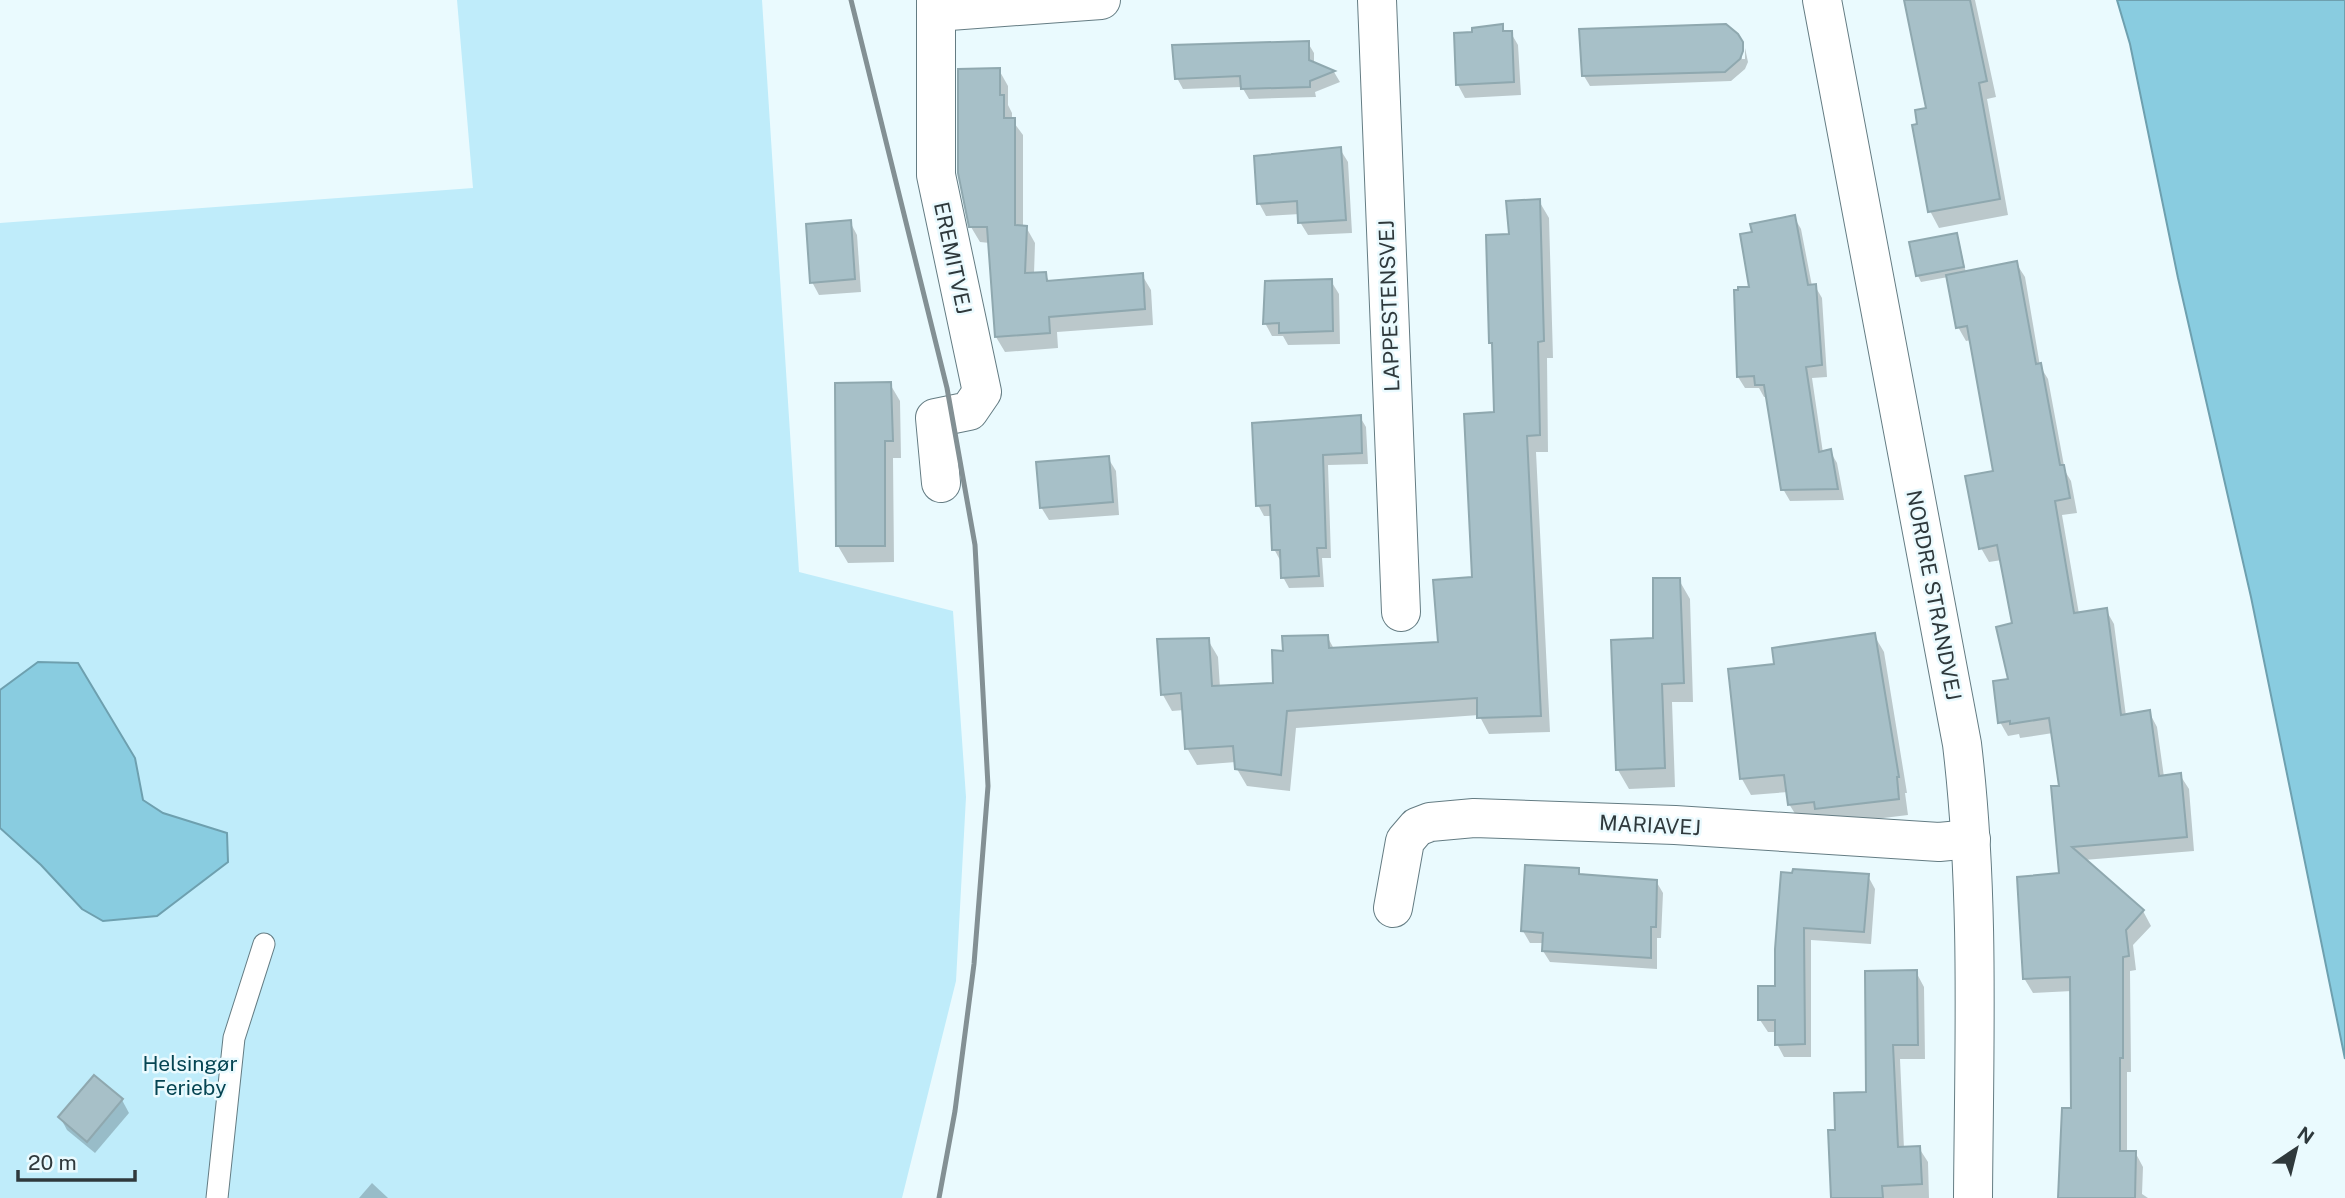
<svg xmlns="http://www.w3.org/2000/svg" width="2345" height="1198" viewBox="0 0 2345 1198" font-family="'Public Sans',sans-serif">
  <rect width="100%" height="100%" fill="#eafafe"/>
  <polygon fill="#bfecfa" points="457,0 762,0 799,572 953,611 966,797 956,981 902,1198 0,1198 0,828 41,865 227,833 163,813 143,800 135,758 38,662 0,690 0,223 473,188"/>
  <g fill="#89cce0" stroke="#6ea0af" stroke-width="2">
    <polygon points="2117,0 2345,0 2345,1059 2251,597 2178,278 2130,44"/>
    <polygon points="38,662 78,663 135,758 143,800 163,813 227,833 228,862 157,916 103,921 82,909 41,865 0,828 0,690"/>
  </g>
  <g fill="#0003">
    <polygon points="1906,0 1975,0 1996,97 1987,99 2008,215 1939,228 1930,211 1919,126 1928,109"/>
    <polygon points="1502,26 1506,33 1511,33 1518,45 1521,95 1465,98 1458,85 1474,34"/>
    <polygon points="1741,42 1742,59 1745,59 1745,48 1748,62 1745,69 1731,81 1590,86 1584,76"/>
    <polygon points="1308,43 1314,53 1314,64 1334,72 1340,82 1315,92 1316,97 1249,99 1242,87 1183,89 1177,78"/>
    <polygon points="999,70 1008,86 1008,105 1012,113 1012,120 1023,135 1023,227 1026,227 1035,243 1034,274 1045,274 1050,283 1142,275 1151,290 1153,325 1057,332 1058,348 1005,352 996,337 990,243 980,242 971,227"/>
    <polygon points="1340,149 1348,162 1352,233 1308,235 1300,222 1300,214 1266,216 1259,203"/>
    <polygon points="1539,201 1549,218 1553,358 1547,358 1548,452 1536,452 1550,732 1489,734 1479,715 1296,728 1290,791 1247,786 1237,769 1236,762 1197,765 1187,748 1184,710 1172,711 1163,695 1208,640 1218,657 1220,688 1275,685 1285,652 1327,636 1334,649 1440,644 1474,579 1496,414 1494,349 1490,342 1511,236"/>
    <polygon points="1794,217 1801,229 1812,286 1815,286 1822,298 1827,377 1812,378 1823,453 1830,451 1837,463 1844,500 1790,501 1783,489 1768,397 1764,397 1759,388 1745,388 1738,377 1751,288 1754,233"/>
    <polygon points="850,222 857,235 861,292 819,295 812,282"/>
    <polygon points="1956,235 1959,241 1966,273 2016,263 2025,277 2040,366 2048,379 2065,471 2071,481 2077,513 2062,515 2079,614 2106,610 2114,624 2126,716 2149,712 2157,727 2164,777 2180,775 2189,789 2194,851 2084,860 2143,911 2151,926 2133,945 2136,970 2130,971 2131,1072 2127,1072 2127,1152 2135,1152 2143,1167 2142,1194 2148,1198 2060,1198 2073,1109 2072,991 2033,993 2024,978 2061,875 2061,788 2053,733 2020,738 2019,734 2008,736 2000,722 2010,680 2014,625 2002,560 1989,562 1981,548 1995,473 1971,340 1966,341 1958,327 1948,277 1921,282 1918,276"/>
    <polygon points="1331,281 1339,294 1340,344 1288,345 1283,336 1272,336 1265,323"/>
    <polygon points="890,384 900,401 901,458 893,458 894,562 848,563 838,546"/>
    <polygon points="1360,417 1366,427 1368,464 1328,465 1331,558 1322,558 1324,587 1289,588 1283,577 1282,560 1280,560 1274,549 1272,516 1264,516 1258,505"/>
    <polygon points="1108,458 1116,471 1119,515 1049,520 1041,507"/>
    <polygon points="1679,580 1690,599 1693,702 1672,702 1675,787 1629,789 1618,770 1655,640"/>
    <polygon points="1874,635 1884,652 1907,793 1905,793 1908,815 1826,825 1799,820 1789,804 1788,792 1751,795 1742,779 1730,671 1776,666"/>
    <polygon points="1578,870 1582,876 1656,881 1663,893 1661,938 1657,938 1657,969 1550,962 1543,951 1544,943 1530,943 1523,931"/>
    <polygon points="1868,876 1875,889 1871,944 1811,940 1811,1057 1784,1057 1777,1044 1777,1032 1768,1032 1760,1020 1777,988 1776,949"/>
    <polygon points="1916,972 1924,987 1925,1059 1900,1059 1904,1149 1919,1148 1928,1162 1929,1198 1832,1198 1837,1132 1868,1094"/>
    <polygon points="122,1100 129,1113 95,1153 67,1130 60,1117"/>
    <polygon points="372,1183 388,1198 359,1198"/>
  </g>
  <g fill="#a7c0c8" stroke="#8fa8af" stroke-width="2">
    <polygon points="1904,0 1970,0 1987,81 1979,83 2000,199 1928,212 1912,125 1917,124 1915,110 1926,108"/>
    <polygon points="1503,24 1503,31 1512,31 1514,82 1456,85 1454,33 1472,32 1472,28"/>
    <polygon points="1726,24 1738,34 1743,42 1743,51 1740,59 1725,72 1582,76 1579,29"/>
    <polygon points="1309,41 1309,60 1335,71 1310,81 1310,87 1241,89 1240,76 1175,79 1172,45"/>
    <polygon points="1000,68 1000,95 1004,95 1004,118 1015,118 1015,225 1027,226 1025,273 1046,272 1047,281 1143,273 1145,309 1049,317 1050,333 995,337 987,227 969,227 958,173 958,69"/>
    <polygon points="1341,147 1346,220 1298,223 1297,201 1257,204 1254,156"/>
    <polygon points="1540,199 1544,341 1538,342 1540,435 1527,436 1541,716 1477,718 1477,698 1287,711 1281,775 1235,769 1233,746 1185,749 1181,693 1161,695 1157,639 1209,638 1212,686 1273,683 1272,650 1283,651 1282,636 1328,635 1329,648 1438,642 1433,580 1472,577 1464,414 1494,412 1492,343 1489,343 1486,235 1509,234 1506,201"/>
    <polygon points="1795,215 1808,285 1816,284 1822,365 1806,367 1819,452 1831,449 1838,489 1781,490 1764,385 1755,385 1754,376 1737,377 1734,290 1738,290 1738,287 1749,287 1740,234 1752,232 1750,224"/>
    <polygon points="851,220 855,279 810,283 806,224"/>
    <polygon points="1957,233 1964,267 1916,276 1909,242"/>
    <polygon points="2017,261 2036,364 2041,363 2060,465 2064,465 2070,498 2055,501 2074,613 2107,608 2121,715 2150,710 2159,776 2181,773 2187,837 2072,847 2144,910 2126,930 2129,956 2123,957 2123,1058 2120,1058 2120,1151 2136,1151 2135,1198 2058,1198 2062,1108 2071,1108 2070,977 2023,979 2017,877 2059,873 2051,786 2059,786 2049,718 2010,724 2010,721 1998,723 1993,681 2008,679 1996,627 2012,623 1997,545 1979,549 1965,476 1993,471 1967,326 1956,328 1946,275"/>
    <polygon points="1332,279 1333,331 1279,333 1279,323 1263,324 1265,281"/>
    <polygon points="891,382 893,441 885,441 885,546 836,546 835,383"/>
    <polygon points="1361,415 1362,453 1323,455 1326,548 1317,548 1319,576 1281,578 1280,550 1272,550 1270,505 1256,506 1252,423"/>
    <polygon points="1109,456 1113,502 1040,508 1036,462"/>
    <polygon points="1653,578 1680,578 1684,683 1662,684 1665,768 1616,770 1611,640 1653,638"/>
    <polygon points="1875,633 1899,777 1897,777 1899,799 1815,809 1814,802 1788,805 1784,775 1740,779 1728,669 1774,664 1772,648"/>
    <polygon points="1525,865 1579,868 1579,874 1657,880 1656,927 1651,927 1651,958 1542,951 1543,933 1521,931"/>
    <polygon points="1793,869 1869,874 1864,932 1804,928 1805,1044 1775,1045 1775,1020 1758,1020 1758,986 1775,986 1775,949 1781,872 1792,873"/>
    <polygon points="1917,970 1918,1045 1893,1045 1898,1147 1920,1146 1922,1184 1882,1186 1883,1198 1831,1198 1828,1130 1835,1130 1834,1093 1866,1092 1865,971"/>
    <polygon points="94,1075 123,1099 87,1142 58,1117"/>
  </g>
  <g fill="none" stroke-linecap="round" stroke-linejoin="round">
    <defs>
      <polyline id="lane" points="217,1198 234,1038 264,944"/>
      <g id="street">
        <polyline points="936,0 936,175 982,392 969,411 935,418 941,483"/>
        <polyline points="1377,0 1401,612"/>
        <polyline points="936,12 1101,0"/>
        <polyline points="1393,908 1405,841 1417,827 1430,822 1474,818 1675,825 1939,842 1971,839"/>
      </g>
      <path id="secondary" d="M1822,0l140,744c18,150 12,303 11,454"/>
    </defs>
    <use href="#lane" stroke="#647c83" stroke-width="23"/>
    <use href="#street" stroke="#647c83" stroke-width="40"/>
    <use href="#secondary" stroke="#647c83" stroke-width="40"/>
    <use href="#lane" stroke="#fff" stroke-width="21"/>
    <use href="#street" stroke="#fff" stroke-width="38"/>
    <use href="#secondary" stroke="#fff" stroke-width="38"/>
    <polyline stroke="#839094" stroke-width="5" points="851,0 947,388 975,545 988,786 974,964 955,1111 939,1198"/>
  </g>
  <g text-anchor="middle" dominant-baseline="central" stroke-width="5" stroke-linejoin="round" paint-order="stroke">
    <g font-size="21" fill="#2f393c" stroke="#eafafe">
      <text transform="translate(953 258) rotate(78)">EREMITVEJ</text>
      <text transform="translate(1389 306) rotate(-92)">LAPPESTENSVEJ</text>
      <text transform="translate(1934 595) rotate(79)">NORDRE STRANDVEJ</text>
      <text transform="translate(1650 825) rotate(3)">MARIAVEJ</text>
    </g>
    <g font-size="21" fill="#064553" stroke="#eafafe">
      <text x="190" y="1063">Helsingør<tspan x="190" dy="24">Ferieby</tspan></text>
    </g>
  </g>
  <g transform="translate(2296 1149) rotate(35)" stroke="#eafafe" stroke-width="5" paint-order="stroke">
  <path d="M0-5L12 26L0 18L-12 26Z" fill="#2f393c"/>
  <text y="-10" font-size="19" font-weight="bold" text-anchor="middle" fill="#2f393c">N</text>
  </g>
  <path d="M18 1170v10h117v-10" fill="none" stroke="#2f393c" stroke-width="3.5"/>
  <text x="28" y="1170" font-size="21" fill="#2f393c" stroke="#eafafe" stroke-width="5" paint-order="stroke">20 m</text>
</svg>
